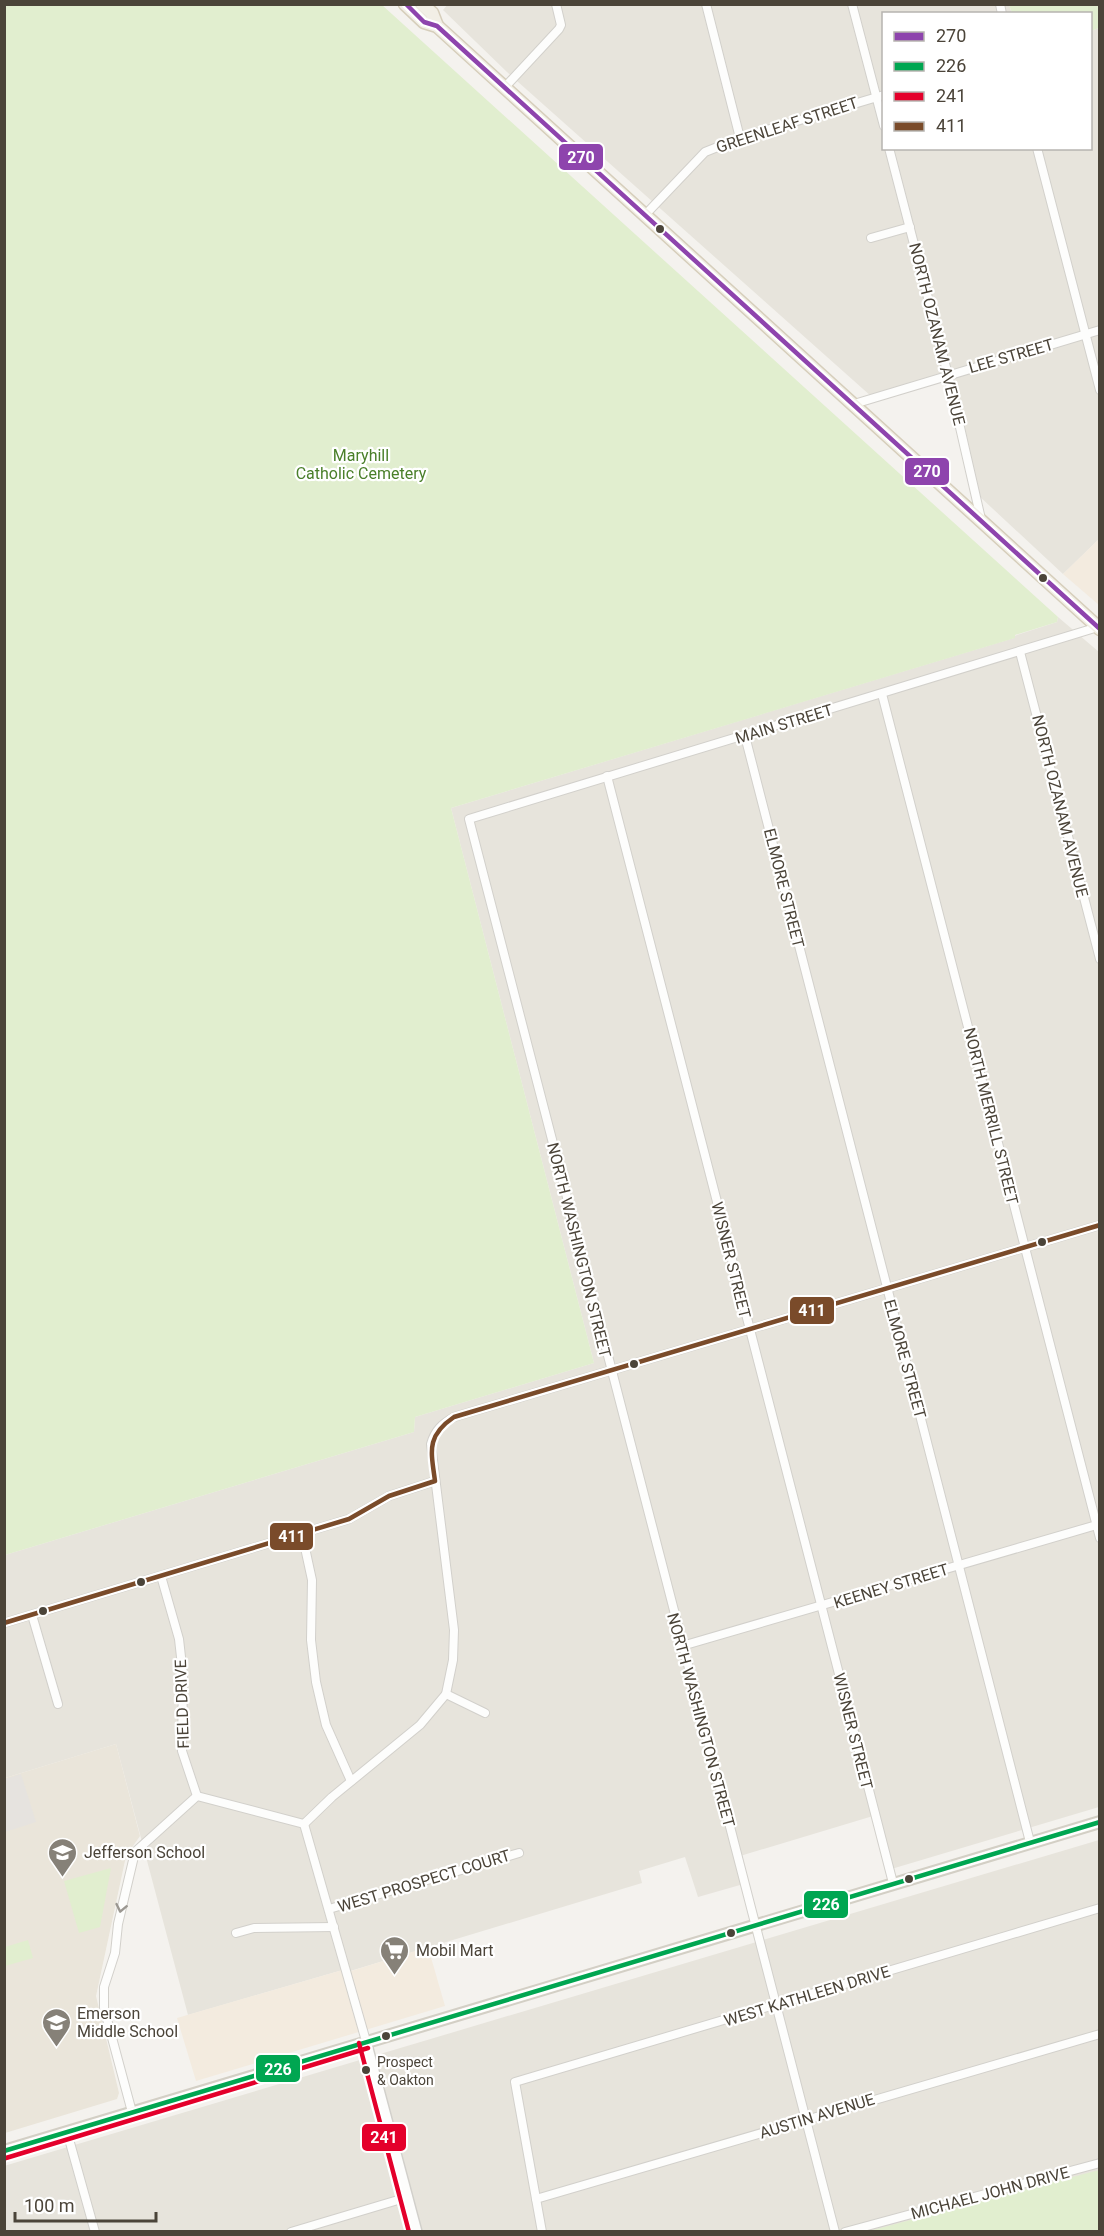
<svg xmlns="http://www.w3.org/2000/svg" width="1104" height="2236" viewBox="0 0 1104 2236" font-family="Roboto,sans-serif">
  <rect width="100%" height="100%" fill="#f4f2ee"/>
  <g fill="#e7e4dc">
    <polygon points="448,4 1009,5 1012,13 884,14 884,148 1090,148 1091,31 1099,28 1099,539 1063,574 978,495 949,373 872,397 507,72 443,10"/>
    <polygon points="1058,617 1099,652 1099,1807 888,1870 873,1816 740,1856 747,1883 698,1897 685,1857 639,1871 642,1883 347,1972 346,1969 188,2015 116,1744 5,1778 5,1555 414,1432 415,1417 594,1363 451,808 1014,638 1014,636 1057,622"/>
    <polygon points="1099,1840 1099,2231 5,2231 4,2166"/>
  </g>
  <g fill="#f3ebdf">
    <polygon points="1099,539 1099,605 1063,574"/>
    <polygon points="428,1947 445,2006 196,2081 177,2018 346,1969 348,1972"/>
  </g>
  <polygon fill="#eae5da" points="116,1744 140,1836 126,1856 96,1996 119,2093 117,2099 5,2133 5,1778"/>
  <g fill="#e1eecf">
    <polygon points="5,4 382,5 1058,617 1057,622 1015,635 1015,638 451,808 594,1363 415,1417 414,1432 5,1555"/>
    <polygon points="1009,5 1099,5 1099,28 1091,31 1090,14 1012,13"/>
    <polygon points="111,1868 100,1927 79,1933 64,1881"/>
    <polygon points="28,1940 33,1958 5,1966 5,1947"/>
    <polygon points="1099,2170 1099,2231 869,2231"/>
  </g>
  <polygon fill="#e6e3df" points="21,1774 36,1822 5,1832 5,1779"/>
  <g fill="none" stroke-linecap="round" stroke-linejoin="round">
    <defs>
      <g id="minor">
        <polyline points="706,4 740,138"/>
        <polyline points="852,4 884,126"/>
        <polyline points="1000,4 1002,14"/>
        <polyline points="505,87 559,29 561,25 556,4"/>
        <polyline points="889,148 948,375 981,519"/>
        <polyline points="1037,148 1100,390"/>
        <polyline points="645,215 705,152 740,138 884,95"/>
        <polyline points="871,238 910,227"/>
        <polyline points="854,404 1100,330"/>
        <polyline points="1020,652 1100,959"/>
        <polyline points="882,694 1100,1538"/>
        <polyline points="745,736 1030,1842"/>
        <polyline points="607,776 893,1883"/>
        <polyline points="302,1534 312,1580 311,1640 316,1682 326,1725 351,1781"/>
        <polyline points="161,1576 179,1639 183,1675 182,1751 197,1796"/>
        <polyline points="32,1615 58,1704"/>
        <polyline points="4,1623 349,1519 389,1496 435,1481"/>
        <polyline points="682,1646 1100,1524"/>
        <polyline points="446,1694 485,1713"/>
        <path d="M304,1824l28,-27 88,-72 26,-31 7,-34 1,-30 -23,-186c4,-14 11,-20 23,-27l646,-192"/>
        <polyline points="304,1824 366,2041"/>
        <polyline points="329,1909 519,1853"/>
        <polyline points="236,1933 254,1928 334,1927"/>
        <polyline points="132,2112 104,2008 104,1987 115,1953 118,1924 135,1852 197,1796 304,1824"/>
        <polyline points="67,2132 95,2232"/>
        <polyline points="536,2199 1100,2034"/>
        <polyline points="291,2232 408,2197"/>
        <polyline points="542,2232 515,2082 1100,1908"/>
        <polyline points="835,2232 469,819 1098,627"/>
        <polyline points="845,2232 1100,2163"/>
      </g>
      <polyline id="tertiary" points="366,2041 417,2232"/>
      <polyline id="secondary" points="4,2151 1100,1822"/>
      <g id="primary">
        <polyline points="405,4 424,22 437,26 1100,629"/>
        <polyline points="422,4 432,13 437,26"/>
      </g>
    </defs>
    <use href="#minor" stroke="#d2d0cb" stroke-width="10"/>
    <use href="#tertiary" stroke="#d2d0cb" stroke-width="12"/>
    <use href="#secondary" stroke="#d3cfc5" stroke-width="14"/>
    <use href="#primary" stroke="#d6cebb" stroke-width="15"/>
    <use href="#minor" stroke="#fdfdfc" stroke-width="8"/>
    <use href="#tertiary" stroke="#fdfdfc" stroke-width="9"/>
    <use href="#secondary" stroke="#f7f6f1" stroke-width="10"/>
    <use href="#primary" stroke="#f2efe6" stroke-width="12"/>
    <defs>
      <polyline id="bus-1" points="406,4 424,22 437,26 1100,629"/>
      <polyline id="bus-2" points="4,2151 1100,1822"/>
      <g id="bus-3">
        <polyline points="359,2043 409,2232"/>
        <polyline points="6,2158 368,2048"/>
      </g>
      <path id="bus-4" d="M4,1623l345,-104 40,-23 46,-15c-4,-30 -9,-45 19,-64l646,-192"/>
    </defs>
    <use href="#bus-1" stroke="#fff" stroke-width="9"/>
    <use href="#bus-2" stroke="#fff" stroke-width="9"/>
    <use href="#bus-3" stroke="#fff" stroke-width="9"/>
    <use href="#bus-4" stroke="#fff" stroke-width="9"/>
    <use href="#bus-1" stroke="#8e44ad" stroke-width="4.5"/>
    <use href="#bus-2" stroke="#00a651" stroke-width="4.5"/>
    <use href="#bus-3" stroke="#e4002b" stroke-width="4.5"/>
    <use href="#bus-4" stroke="#7a4b2a" stroke-width="4.5"/>
  </g>
  <defs><path id="oneway-chevron" d="M-2-3.5L2.5 0L-2 3.5" fill="none" stroke-width="1.6" stroke-linecap="round" stroke-linejoin="round" transform="scale(1.5)"/></defs>
  <use stroke="#9b9791" href="#oneway-chevron" transform="translate(121 1908) rotate(102)"/>
  <defs>
    <symbol id="school-pin" viewBox="-11 -11 22 30"><path d="M0 17L-7.5 6A9.5 9.5 0 1 1 7.5 6Z" fill="#868178" stroke="#fff"/><path d="M0-5L7-2L0 1L-7-2ZM-4 1L0 2.5L4 1V4Q0 6-4 4Z" fill="#fff"/></symbol>
    <symbol id="supermarket-pin" viewBox="-11 -11 22 30"><path d="M0 17L-7.5 6A9.5 9.5 0 1 1 7.5 6Z" fill="#868178" stroke="#fff"/><path d="M-6-5.5h2.5l.6 2H6L4.5 2H-2.5L-4.4-4H-6ZM-1.5 3.2a1.3 1.3 0 1 0 .1 0ZM3 3.2a1.3 1.3 0 1 0 .1 0Z" fill="#fff"/></symbol>
  </defs>
  <g fill-rule="evenodd">
    <use href="#school-pin" x="46" y="1836" width="33" height="45"/>
    <use href="#supermarket-pin" x="378" y="1934" width="33" height="45"/>
    <use href="#school-pin" x="40" y="2006" width="33" height="45"/>
  </g>
  <g fill="#4b4439" stroke="#fff" stroke-width="2">
    <circle cx="660" cy="229" r="5"/>
    <circle cx="1043" cy="578" r="5"/>
    <circle cx="1042" cy="1242" r="5"/>
    <circle cx="634" cy="1364" r="5"/>
    <circle cx="141" cy="1582" r="5"/>
    <circle cx="43" cy="1611" r="5"/>
    <circle cx="909" cy="1879" r="5"/>
    <circle cx="731" cy="1933" r="5"/>
    <circle cx="386" cy="2036" r="5"/>
    <circle cx="366" cy="2070" r="5"/>
  </g>
  <g text-anchor="middle" dominant-baseline="central" stroke-width="4.5" stroke-linejoin="round" paint-order="stroke">
    <g font-size="14" fill="#4b4439" stroke="#fff" text-anchor="start">
      <text x="377" y="2062">Prospect<tspan x="377" dy="18">&amp; Oakton</tspan></text>
    </g>
    <g font-size="16" fill="#4b4439" stroke="#fff">
      <text transform="translate(787 125) rotate(-18)">GREENLEAF STREET</text>
      <text transform="translate(937 334) rotate(76)">NORTH OZANAM AVENUE</text>
      <text transform="translate(1011 356) rotate(-16)">LEE STREET</text>
      <text transform="translate(784 724) rotate(-17)">MAIN STREET</text>
      <text transform="translate(1060 806) rotate(76)">NORTH OZANAM AVENUE</text>
      <text transform="translate(784 888) rotate(76)">ELMORE STREET</text>
      <text transform="translate(991 1116) rotate(76)">NORTH MERRILL STREET</text>
      <text transform="translate(579 1250) rotate(76)">NORTH WASHINGTON STREET</text>
      <text transform="translate(731 1260) rotate(76)">WISNER STREET</text>
      <text transform="translate(905 1359) rotate(75)">ELMORE STREET</text>
      <text transform="translate(891 1586) rotate(-17)">KEENEY STREET</text>
      <text transform="translate(182 1704) rotate(-92)">FIELD DRIVE</text>
      <text transform="translate(701 1720) rotate(75)">NORTH WASHINGTON STREET</text>
      <text transform="translate(853 1731) rotate(76)">WISNER STREET</text>
      <text transform="translate(424 1881) rotate(-17)">WEST PROSPECT COURT</text>
      <text transform="translate(807 1996) rotate(-17)">WEST KATHLEEN DRIVE</text>
      <text transform="translate(817 2116) rotate(-17)">AUSTIN AVENUE</text>
      <text transform="translate(990 2193) rotate(-15)">MICHAEL JOHN DRIVE</text>
    </g>
    <g font-size="16" fill="#4a7f2a" stroke="#fff">
      <text x="361" y="455">Maryhill<tspan x="361" dy="18">Catholic Cemetery</tspan></text>
    </g>
    <g font-size="16" fill="#4b4439" stroke="#fff" text-anchor="start">
      <text x="84" y="1852">Jefferson School</text>
      <text x="416" y="1950">Mobil Mart</text>
      <text x="77" y="2013">Emerson<tspan x="77" dy="18">Middle School</tspan></text>
    </g>
  </g>
  <g stroke="#fff" stroke-width="2">
    <rect x="558" y="143" width="46" height="28" rx="6" fill="#8e44ad"/>
    <rect x="904" y="457" width="46" height="29" rx="6" fill="#8e44ad"/>
    <rect x="789" y="1296" width="46" height="29" rx="6" fill="#7a4b2a"/>
    <rect x="269" y="1522" width="45" height="29" rx="6" fill="#7a4b2a"/>
    <rect x="803" y="1890" width="46" height="29" rx="6" fill="#00a651"/>
    <rect x="255" y="2054" width="46" height="29" rx="6" fill="#00a651"/>
    <rect x="361" y="2123" width="46" height="29" rx="6" fill="#e4002b"/>
  </g>
  <g font-size="16" text-anchor="middle" font-weight="bold" fill="#fff">
    <text x="581" y="163">270</text>
    <text x="927" y="477">270</text>
    <text x="812" y="1316">411</text>
    <text x="292" y="1542">411</text>
    <text x="826" y="1910">226</text>
    <text x="278" y="2075">226</text>
    <text x="384" y="2143">241</text>
  </g>
  <rect width="1104" height="2236" fill="none" stroke="#4b4439" stroke-width="12"/>
  <rect x="882" y="12" width="210" height="138" fill="#ffffff" stroke="#b7b4b0" stroke-width="1.5"/>
  <rect x="894" y="32" width="30" height="9" fill="#8e44ad" stroke="#b7b4b0" stroke-width="1.5"/>
  <text x="936" y="42" font-size="18" fill="#4b4439">270</text>
  <rect x="894" y="62" width="30" height="9" fill="#00a651" stroke="#b7b4b0" stroke-width="1.5"/>
  <text x="936" y="72" font-size="18" fill="#4b4439">226</text>
  <rect x="894" y="92" width="30" height="9" fill="#e4002b" stroke="#b7b4b0" stroke-width="1.5"/>
  <text x="936" y="102" font-size="18" fill="#4b4439">241</text>
  <rect x="894" y="122" width="30" height="9" fill="#7a4b2a" stroke="#b7b4b0" stroke-width="1.5"/>
  <text x="936" y="132" font-size="18" fill="#4b4439">411</text>
  <path d="M15 2212v9h141v-9" fill="none" stroke="#4b4439" stroke-width="3"/>
  <text x="24" y="2212" font-size="18" fill="#4b4439" stroke="#ffffff" stroke-width="4.5" paint-order="stroke">100 m</text>
</svg>
